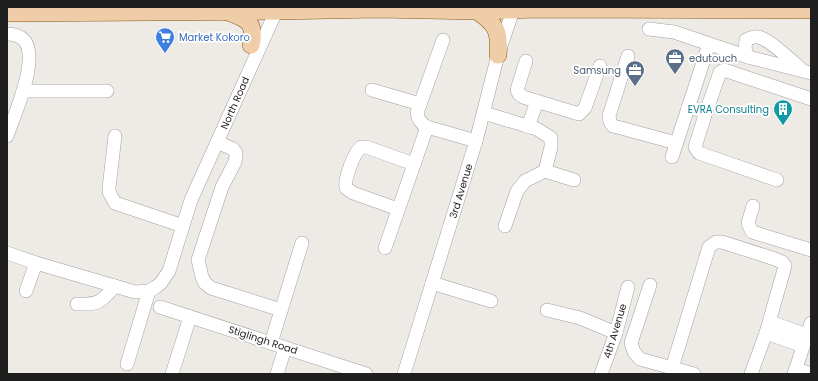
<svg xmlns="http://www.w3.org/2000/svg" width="818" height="381" viewBox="0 0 818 381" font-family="Poppins,sans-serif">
  <rect width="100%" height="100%" fill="#eeebe6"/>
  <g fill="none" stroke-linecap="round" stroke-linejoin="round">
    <defs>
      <g id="minor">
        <polyline points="649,29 674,32 748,57 811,73"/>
        <path d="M7,34c6,0 13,2 17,6 16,18 -10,76 -17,96"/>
        <path d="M443,40l-26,73c1,7 4,10 10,14l49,14"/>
        <polyline points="628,56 609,116 610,122 613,126 621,128 676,143"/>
        <path d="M748,57l-3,-8 1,-9c4,-2 8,-4 12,-3 11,2 34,24 43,32"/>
        <polyline points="526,61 517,90 519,94 523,97 579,114 585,108 600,66"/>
        <polyline points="372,90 420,104"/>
        <polyline points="23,91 107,91"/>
        <polyline points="688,107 706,112 695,147 699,153 777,180"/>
        <polyline points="706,112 720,72 724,70 811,99"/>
        <polyline points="484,113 537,129 551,138 551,147 545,171 525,181 517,191 505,226"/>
        <polyline points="528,127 537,101"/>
        <polyline points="115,136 109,188 109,192 115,203 183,226"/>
        <polyline points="217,142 233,149 236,153 236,156 235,162 222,187 198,260 202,277 205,283 211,288 281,310"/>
        <polyline points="672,157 709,44"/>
        <polyline points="545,171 574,180"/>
        <polyline points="753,206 748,223 752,232 811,250"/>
        <path d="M398,209l-45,-16 -7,-5c-2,-9 8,-35 15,-41h5l48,17"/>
        <polyline points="385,248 427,127"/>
        <polyline points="7,253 36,263 135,292 149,291 156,287 161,283 169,271 191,200 278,7"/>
        <polyline points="432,283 491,301"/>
        <polyline points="650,285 631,343 634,352 640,359 694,374"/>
        <polyline points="26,291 36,263"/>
        <path d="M77,304c22,1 24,-2 38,-18"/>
        <polyline points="160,307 366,374"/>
        <polyline points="547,310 580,318 616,333"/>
        <polyline points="770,322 807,335"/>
        <polyline points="766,333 803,346"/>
        <polyline points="271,343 302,243"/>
        <polyline points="127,364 149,291"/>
        <polyline points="672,368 709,247 716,242 722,242 775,259 782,262 785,266 766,333 751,374"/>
        <polyline points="796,369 811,374"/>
        <polyline points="172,374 190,317"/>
        <polyline points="277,374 285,348"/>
        <polyline points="404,374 476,141 498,55 514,7"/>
        <polyline points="601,374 616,333 628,287"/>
        <polyline points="794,374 811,323"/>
      </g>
      <g id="major">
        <path d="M477,11c19,13 23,20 21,44"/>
        <path d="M228,12c20,7 28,11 23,33"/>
        <polyline points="7,13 277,11 379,9 477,11 536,9 811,10"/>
      </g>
    </defs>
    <use href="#minor" stroke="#a0a0a0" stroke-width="14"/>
    <use href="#major" stroke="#875813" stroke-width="18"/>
    <use href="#minor" stroke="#fff" stroke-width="13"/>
    <use href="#major" stroke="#f0cda9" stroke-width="17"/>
  </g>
  <defs>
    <symbol id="supermarket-pin" viewBox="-11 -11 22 30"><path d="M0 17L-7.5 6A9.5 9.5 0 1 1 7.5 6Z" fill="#3f7fe0" stroke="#fff"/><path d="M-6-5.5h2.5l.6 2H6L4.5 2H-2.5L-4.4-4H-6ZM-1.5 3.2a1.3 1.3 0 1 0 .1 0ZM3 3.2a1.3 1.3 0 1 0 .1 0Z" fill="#fff"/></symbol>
    <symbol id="office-pin" viewBox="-11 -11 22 30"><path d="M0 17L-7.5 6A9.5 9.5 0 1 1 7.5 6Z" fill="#5c6f8a" stroke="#fff"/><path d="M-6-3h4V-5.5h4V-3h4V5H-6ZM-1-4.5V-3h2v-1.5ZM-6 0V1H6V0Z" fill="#fff"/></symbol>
    <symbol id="building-pin" viewBox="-11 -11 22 30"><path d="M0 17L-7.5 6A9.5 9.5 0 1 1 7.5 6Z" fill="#0f9aa8" stroke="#fff"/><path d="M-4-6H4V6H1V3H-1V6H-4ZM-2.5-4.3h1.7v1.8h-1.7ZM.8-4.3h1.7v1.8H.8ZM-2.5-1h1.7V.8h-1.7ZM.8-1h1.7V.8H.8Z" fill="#fff"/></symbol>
  </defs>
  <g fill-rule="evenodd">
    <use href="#supermarket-pin" x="154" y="26" width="22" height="30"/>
    <use href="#office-pin" x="664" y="47" width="22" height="30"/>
    <use href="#office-pin" x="624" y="59" width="22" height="30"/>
    <use href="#building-pin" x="772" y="98" width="22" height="30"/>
  </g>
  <g text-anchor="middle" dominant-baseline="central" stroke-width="3.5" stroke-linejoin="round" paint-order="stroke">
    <g font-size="10" fill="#366cbe" stroke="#fff" text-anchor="start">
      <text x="179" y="37">Market Kokoro</text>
    </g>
    <g font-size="10" fill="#4e5e75" stroke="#fff" text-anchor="start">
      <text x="689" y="58">edutouch</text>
      <text x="621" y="70" text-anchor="end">Samsung</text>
    </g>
    <g font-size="10" fill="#1f1f1f" stroke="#fff">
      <text transform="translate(235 103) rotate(-66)">North Road</text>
      <text transform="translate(461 191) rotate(-73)">3rd Avenue</text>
      <text transform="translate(615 331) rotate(-73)">4th Avenue</text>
      <text transform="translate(263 340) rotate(18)">Stiglingh Road</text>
    </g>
    <g font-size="10" fill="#0d838f" stroke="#fff" text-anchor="end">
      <text x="769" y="109">EVRA Consulting</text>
    </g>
  </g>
  <rect width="818" height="381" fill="none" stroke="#1f1f1f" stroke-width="16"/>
</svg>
